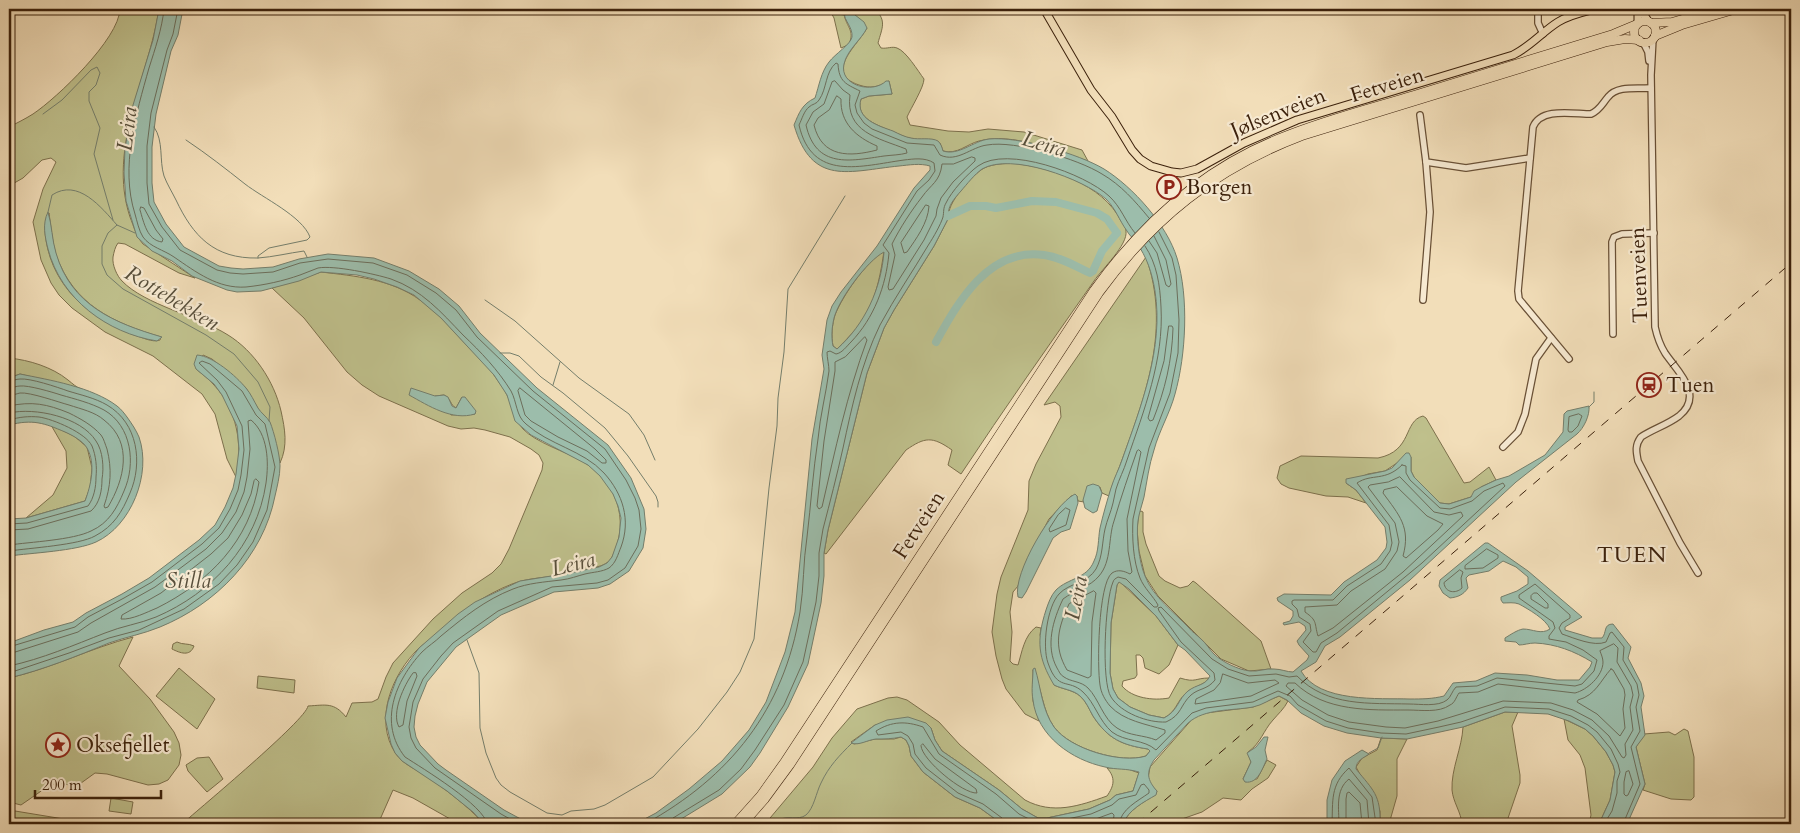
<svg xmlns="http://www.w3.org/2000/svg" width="1800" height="833" viewBox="0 0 1800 833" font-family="Cardo,serif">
  <rect width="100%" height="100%" fill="#f2deb9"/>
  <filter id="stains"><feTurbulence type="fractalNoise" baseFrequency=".004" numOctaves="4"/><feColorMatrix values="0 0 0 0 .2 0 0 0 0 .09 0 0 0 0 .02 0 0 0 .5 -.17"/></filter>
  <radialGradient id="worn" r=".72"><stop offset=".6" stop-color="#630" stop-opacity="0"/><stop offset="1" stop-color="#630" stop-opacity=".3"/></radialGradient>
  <g fill="#bfc08c" stroke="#7d704c" fill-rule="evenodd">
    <path d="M120,9h39c-10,67 -52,139 -29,208 4,10 6,19 13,27l52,34 -16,-5 -54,-29 -7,-1c-3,4 -4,9 -5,14 -1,8 4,19 9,24 23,24 76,35 106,54 26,16 46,46 53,76 4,18 7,35 -1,52l-11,-42 -9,-9 -14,-24 -34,-29 -9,-4 -7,14c6,5 13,10 18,16 23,25 29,59 22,92l-9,-18 -12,-45 -13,-20 -49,-38 -48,-24 -33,-24 -13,-13 -8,-12 -10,-23 -8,-38 10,-33 13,-27 -5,-4 -9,2 -19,18 -14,8v-59c8,-4 16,-8 24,-13 24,-16 86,-75 87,-105zM49,213c2,14 3,28 7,42 18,50 57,68 105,82l-1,3c-8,3 -18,-3 -26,-5 -40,-15 -75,-42 -86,-85 -3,-13 -5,-25 1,-37z"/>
    <path d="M829,9h46c12,12 7,19 3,34l3,5c6,1 11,-2 16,0 9,3 21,23 27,31 0,8 -13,29 -17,38l3,8 38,6 21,1 19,-3 36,3 58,18 6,11c-31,-10 -76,-29 -109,-20 -12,3 -22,14 -36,10l-3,-8c-10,-2 -21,-2 -31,-5 -5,-1 -10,-4 -15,-6 -14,-6 -40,-13 -33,-33l8,-3 23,-2 -3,-13c-11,6 -18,8 -30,4 -36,-12 -1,-40 8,-57l-23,-16c0,13 13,19 4,33l-7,3 -7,-30z"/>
    <path d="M1011,163c39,4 92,21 110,58 2,2 5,7 5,10 2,14 -24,38 -32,50 -45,64 -90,128 -133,193l-13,-9 4,-15c-20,-14 -27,-13 -46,0l-80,104 -2,-1 4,-23 39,-157 17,-45 10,-18 40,-64 15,-29c-3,-13 21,-39 32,-47 8,-6 21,-6 30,-7z"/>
    <path d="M884,251c-3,21 -7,43 -17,62 -7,13 -19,25 -30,36l-4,-3c-2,-10 -1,-21 2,-31 8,-20 31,-53 49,-64z"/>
    <path d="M1146,257c25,71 0,137 -24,203 -4,12 -10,24 -13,36l-7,-3 -2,-6 -17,13 1,2 -6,-1 -1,-5h-6l-22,23 -23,43 -8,24 -5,6 -3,20 2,20 -2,29 3,3 5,1c4,-13 6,-29 18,-38l5,1 -1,7 14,50c8,4 19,5 26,11 6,5 9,13 13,20 15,23 29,29 55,33l2,2 -4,5c-25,8 -76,-7 -92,-29 -12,-17 -12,-39 -21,-57v31l6,20 -14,-7 -19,-25 -4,-10 -6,-23 -4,-24 5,-38 4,-17 27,-67 1,-29 7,-17 25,-47 -1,-11 -5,-4 -11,3z"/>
    <path d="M321,272c34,4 70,7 99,28 15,10 27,24 39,37 12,13 27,26 37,41 4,6 9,12 12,19 6,12 5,20 15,32 12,13 43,23 59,32 34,21 48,57 31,94 -1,2 -3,6 -5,7 -6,5 -14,5 -21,7 -9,2 -18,5 -27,6 -16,3 -33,3 -48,9 -28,11 -50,27 -72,47 -6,6 -14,11 -21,17 -27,26 -46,72 -23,106 7,10 19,15 29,21 21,15 42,30 59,49h-25l-46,-26 -20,-8 -15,34h-196c18,-16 124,-104 126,-118 18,-1 26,-4 38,11l6,-14 20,-1 6,-3 8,-22 7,-14 40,-44 29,-26 30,-20 9,-9 8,-15 33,-79 1,-7 -4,-8 -8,-6 -21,-12 -25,-7 -11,-2 -13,1 -13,-3 -69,-30 -17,-11 -15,-13 -43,-54 -32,-30zM444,395c7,3 6,10 12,13l6,-11 13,14v3l-24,1 -16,-19z"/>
    <path d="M9,358c20,2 43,9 59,22 5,4 8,7 13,9l-61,-15 -11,4z"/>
    <path d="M1423,416l3,2 38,65 6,-1 19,-15 7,13 -15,7 -10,10 -22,7 -9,-1 -26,-26 -3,-6v-14l-14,6 -12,8 -17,3 -22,9 10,7 10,13 -18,-6 -22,-1 -37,-8 -8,-4 -4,-6 3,-12 21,-10 77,2c35,-7 25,-37 45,-42z"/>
    <polygon points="51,425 74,436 87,447 92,468 90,488 85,501 26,518 53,495 67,468 66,451"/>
    <polygon points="1141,511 1143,512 1143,532 1146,544 1159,576 1165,581 1180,588 1188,586 1193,581 1196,583 1261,641 1271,669 1249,671 1221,659 1158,596 1145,576 1139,551 1137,529 1139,512"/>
    <path d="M1119,581l37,35 22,29 -9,20 -10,9 -14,-6 -2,-10 -3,-3h-4l1,20 -2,3 -12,3 -1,5c10,12 31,15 47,12l11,-20c16,5 15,0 29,0 -5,8 -16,8 -23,15 -10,9 -9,18 -22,25l-15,-3 -19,-8 -12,-9 -5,-9 -3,-16 1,-50 6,-38z"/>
    <path d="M133,637l-14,29 31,33 24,33 5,11 2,12 -2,10 -11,15 -9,4 -11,1 -41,-11 -12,-1 -18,13 -20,-3 -10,4 -26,18 -12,-3v-124c43,-10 82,-30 124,-41z"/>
    <path d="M177,642c6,3 11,1 17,4 -4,11 -14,7 -22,3l1,-5z"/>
    <polygon points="179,668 215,699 197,729 156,696"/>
    <polygon points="258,676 295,680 294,693 257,688"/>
    <path d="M1279,696l9,5c-4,8 -10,13 -15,19 -10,11 -12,23 -25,32l3,10 -8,17h14l10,-19 9,5 -8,13 -16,11 -11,11 -18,-2 -21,14 -20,7 -6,5h-53c5,-14 21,-22 33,-30l1,-3 -8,-8 -1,-5 2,-11 44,-50 12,-4 47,-6z"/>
    <path d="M897,697l10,3 32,22 21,23 65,55c28,15 54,6 82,-4 7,-10 9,-18 0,-28h18l14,5 -6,18 -17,4 -6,5 -21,9 -42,9h-9l-16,-9 -23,-19 -57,-39 -7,-11 -4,-12 -56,-3 -24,17 3,2 21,-5h19l7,-2 5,3 3,6 2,10 12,16 32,25 25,11 22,16h-237l48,-57 19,-29 25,-29 31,-11z"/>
    <path d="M1505,712h13l-6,14 8,49v8l-14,41h-44c-1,-12 -9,-22 -10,-34 -1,-21 10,-42 11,-63z"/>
    <polygon points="1564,719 1585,729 1593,736 1606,752 1613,765 1615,772 1610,800 1599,824 1589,824 1591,815 1585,768 1580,755 1568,740"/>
    <polygon points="1684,729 1688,731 1694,757 1694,797 1691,800 1671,799 1643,790 1645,784 1636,747 1644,734 1669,732 1675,735"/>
    <polygon points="1381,738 1407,739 1397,759 1397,796 1389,824 1380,824 1380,811 1356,767 1362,758 1377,750"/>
    <polygon points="209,757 223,779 207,792 188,771 186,765 197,758"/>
    <polygon points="111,798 133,802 131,814 109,811"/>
    <polygon points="9,810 82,822 92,824 9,824"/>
  </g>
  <g fill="#9cbdab" stroke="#757e6b" fill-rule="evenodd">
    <polygon points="159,9 183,9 178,35 171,51 156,114 152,147 152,183 154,202 166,224 184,247 219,266 231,268 243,269 273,267 299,259 328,254 374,258 409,271 439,289 459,306 480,333 537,388 608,445 631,478 644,509 646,529 643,548 629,571 610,584 598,588 554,592 501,615 456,647 427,682 418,704 415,716 414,727 416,737 420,745 438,764 446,770 504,810 530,824 484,824 473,812 447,791 402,761 395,753 391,744 385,718 388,702 397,678 419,648 458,614 475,602 520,581 570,573 599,567 607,563 612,557 619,537 621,518 618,506 613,494 600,476 588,465 531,435 515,421 507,395 494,375 441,318 414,295 397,287 374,279 357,275 321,272 299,281 261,291 237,292 227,290 192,276 172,261 152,251 137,237 126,201 124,173 125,148 133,105 153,40"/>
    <path d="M850,11l14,11 3,6c-6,12 -20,22 -23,36 -5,22 29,30 42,17h3l3,13 -23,2 -8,3c-6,20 18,27 32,32 6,3 12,6 18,7 8,2 20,-1 27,3 3,3 4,6 5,10 16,5 30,-10 46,-12 29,-3 90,15 115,30 29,18 63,56 73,89 12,39 9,97 -2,136 -5,19 -16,37 -21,56 -5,15 -7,31 -10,47 -2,8 -5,16 -6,24 -2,15 1,41 7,55 8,21 29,36 44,52 3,4 8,7 12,11 5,4 8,10 13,15 8,8 25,16 36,17 8,1 16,-3 24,-2 7,0 13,3 19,3l14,-12 2,-4 -10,-11 -2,-4 9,-11 -1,-4 -6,-4 -15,3 -1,-2 7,-2 3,-5v-5l-15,-10 -1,-3 7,-4 47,1 13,-13 33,-22 9,-12 1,-6 -2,-15 -29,-37 -10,-7v-4l39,-8 7,-3 14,-15h3l2,4v14l3,6 26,26 9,1 22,-7 3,-6 7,-4 15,-7 13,-4 36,-21 18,-23 1,-18 3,-3 22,-5c1,9 -5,22 -12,28l-61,48 -106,98 -70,57 -15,9 -9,16 -15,9c18,32 78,27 109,28 12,0 22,0 34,-3l9,-13 23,-2 19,-8 32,2 30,5h22l11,-13 2,-5c-18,-11 -36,-18 -57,-19 -6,0 -11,2 -16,2l-3,-3 -11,-1v-3c5,-3 12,-8 18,-9 10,0 18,6 27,0 -4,-10 -22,-20 -31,-25 -5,-2 -11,-1 -16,-1l-2,-3v-3l16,-6 11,-7v-7l-12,-10 -13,-6 -14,10 -20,4 -3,3 2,10c-5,7 -10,9 -18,10l-7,-5 -4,-7 1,-6 45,-37h3l40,28 54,46 -17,10v3l27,8h10c5,-5 1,-14 11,-14l18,23 -3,11 13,25 3,13 -3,11 4,28 -9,12 9,37 -18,40h-28l11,-24 5,-28 -2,-7 -7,-13 -13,-16 -8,-7 -16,-8 -21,-7 -43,-2 -42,15 -23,5 -33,7 -26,-1 -34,-5 -23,-7 -23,-13 -14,-13 -8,-4c-9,3 -16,9 -26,11 -21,4 -48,1 -65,16l-34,37c-8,12 -7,20 3,31l-1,4c-12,7 -28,15 -33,29h-121l-22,-16 -25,-11 -32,-25 -12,-16 -2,-10 -3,-6 -5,-3c-9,2 -17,2 -25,2 -9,1 -17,7 -25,4l24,-18 12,-5 21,-3 18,6 5,5 4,12 7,11 57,39 23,19 16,9h9l42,-9 21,-9 6,-5 17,-4 6,-19c-14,-4 -22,-2 -34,-5 -33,-7 -68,-31 -72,-67 -2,-10 0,-20 0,-31l2,-1c6,20 7,42 19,59 16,22 67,37 92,29l4,-5 -2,-2c-26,-4 -40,-10 -55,-33 -4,-7 -7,-15 -13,-20 -6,-6 -18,-7 -26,-11 -16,-27 -18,-44 -8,-75 2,-6 5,-15 10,-20 12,-12 31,-11 38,-29 5,-10 4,-22 6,-33 3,-13 7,-27 11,-40 3,-10 8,-19 11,-28 19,-54 42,-112 33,-169 -3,-18 -8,-34 -19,-49 -3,-4 -7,-7 -9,-11 -8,-11 -11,-22 -21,-32 -23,-20 -95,-47 -124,-30 -7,5 -15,15 -21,22 -6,7 -15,16 -12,26l-15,29 -40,64 -10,18 -17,45 -39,157 -4,23v23l-3,27 -13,61 -20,43 -28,46 -10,14 -28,27 -49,30h-38l21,-11 33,-24 33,-28 27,-31 17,-28 19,-50 10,-40 17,-173 12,-70 -2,-14 5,-35 5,-14 9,-14 36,-46 37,-58 16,-18v-4c-10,-3 -21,-1 -31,0 -50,5 -87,21 -105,-41 5,-12 8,-21 21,-27 4,-12 6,-26 14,-36 6,-8 22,-18 23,-25 1,-10 -8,-16 -8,-25zM884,252c-3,37 -19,72 -47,97l-4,-3c-2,-10 -1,-19 1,-28 5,-19 33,-57 50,-66zM1119,582l10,7 27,27 22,29 7,5 25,26c-5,10 -13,8 -22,15 -10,8 -10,20 -24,27l-15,-3 -19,-8 -12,-9 -5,-9 -3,-16 1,-50 6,-38z"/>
    <path d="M48,212c4,13 4,28 8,41 15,52 58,70 106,84l-5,4c-50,-8 -96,-42 -109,-92 -3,-12 -6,-25 0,-37z"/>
    <path d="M197,355c16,1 39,21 49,33 5,6 8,13 12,20 3,5 9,9 12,14 4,10 10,33 10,44 0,10 -3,21 -5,30 -12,61 -59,108 -115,131 -17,7 -34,10 -51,16 -32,13 -66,27 -100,35v-35l35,-13 29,-8 13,-9 36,-19 27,-16 50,-38 16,-15 10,-18 8,-19 3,-14 3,-25 -2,-23 -15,-31 -8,-11 -18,-15 -2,-5z"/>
    <path d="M20,374c30,6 72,13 97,32 4,3 7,7 10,11 5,7 9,13 12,20 13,37 -8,89 -43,105 -20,9 -65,11 -87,14v-37l17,-1 59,-17c6,-16 11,-37 2,-53 -4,-7 -15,-13 -22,-16 -21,-9 -32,-13 -56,-7v-47z"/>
    <path d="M411,388l24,8 9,-1 4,2 4,9 4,2 6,-11h3l11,14 -1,3c-23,7 -46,-8 -66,-19z"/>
    <polygon points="1093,484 1099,486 1102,493 1097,511 1093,513 1085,508 1083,500 1087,486"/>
    <path d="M1075,494l2,2 1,7 -8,26 -9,3 -8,6 -27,54 -4,6 -4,-1c-6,-23 35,-92 57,-103z"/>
    <path d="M1264,737h4l-3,13 2,9c-5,10 -9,25 -22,23l-2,-3 8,-17 -4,-9 9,-6z"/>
    <path d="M1362,750l7,4c-5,4 -13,6 -13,15 17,21 25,26 24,55h-53v-24l5,-20 13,-19z"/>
  </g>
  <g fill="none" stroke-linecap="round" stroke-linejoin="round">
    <g stroke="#6c6e5b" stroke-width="1">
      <path d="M164,9c-2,20 -9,40 -15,59 -13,46 -29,99 -14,146 2,7 4,17 8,23 7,10 21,13 31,20 22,15 44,32 72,30 19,-2 37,-6 54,-12 6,-2 12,-5 18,-7 16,-3 57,6 73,11 31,11 50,33 72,56 18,17 35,35 48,56 6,11 5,25 15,33 23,21 57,26 78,49 19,21 27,47 17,74 -3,7 -5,16 -12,21 -7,4 -16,4 -24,6 -8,2 -15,5 -24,6 -16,2 -33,3 -48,9 -28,11 -49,28 -72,47 -6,6 -13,10 -19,16 -27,29 -44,71 -17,105 17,11 80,49 82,67"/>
      <polyline points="178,9 173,34 167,50 151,113 147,146 147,183 149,204 162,227 180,250 217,270 230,273 243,274 273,272 300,263 328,259 373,263 407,275 436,293 456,310 477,337 533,391 605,449 626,480 635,498 639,510 641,529 638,546 625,568 608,580 597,583 552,587 498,611 453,643 441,656 423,679 413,702 409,727 411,738 416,748 435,768 501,814 519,824"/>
      <path d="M835,81l8,9 7,5c-5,37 28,43 56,54l1,4c-7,2 -15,2 -23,3 -34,5 -68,13 -78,-31l7,-13 11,-8 8,-22z"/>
      <path d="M837,96l4,3c-1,24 15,38 36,47v4c-27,7 -55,8 -63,-25l4,-7 11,-8z"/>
      <path d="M972,157l3,1v3l-22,21 -12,16 -4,11 -1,7 -12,24 -31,49 -4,1 -1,-3 7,-32 -3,-11c8,-16 19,-33 30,-47 9,-13 18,-15 20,-33h11z"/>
      <path d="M926,205l3,1c-1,17 -13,33 -22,46l-3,1 -3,-10z"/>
      <path d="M141,207l3,1 12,22 7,9 -1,3c-15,-2 -18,-19 -22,-32z"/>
      <path d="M1159,232l13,26 4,17 3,45 -1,33 -8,40 -21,55 -16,71c-1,18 0,42 7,59 4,10 13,18 18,27l-1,2h-3l-28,-28 -8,-2c-3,2 -4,2 -5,5 -8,18 -12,100 -2,115 10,16 37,26 55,25 16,-7 14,-17 25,-27 8,-7 16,-5 24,-15l-1,-7 -33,-31 -22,-31 -1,-3 3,-1 51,52 16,10 21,7 27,-2 13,3 8,-1c30,31 73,27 112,28 11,0 29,3 38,-4 4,-3 5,-9 9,-13l21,-1 20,-8 78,8 7,-2 12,-13 3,-11 -14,-10 -17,-8 -17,-3v-3l6,-8 -2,-6 -34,-24v-3l16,-11 35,31v3l-8,5 -3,5 3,6c12,4 32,13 44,8l4,-9 2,-1 12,15 -1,13 14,24 2,11 -3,12 4,24 -9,16 9,37 -17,40"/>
      <polyline points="1149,241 1157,253 1166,285 1169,287 1171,284 1166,260 1154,236"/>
      <path d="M1145,246c12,18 15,39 16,61 3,53 -17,103 -34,153 -3,10 -8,19 -11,29 -1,5 -2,9 -3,14 -2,9 -6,17 -8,26 -3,13 -2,27 -9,40 -8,14 -27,14 -37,25 -12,13 -17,52 -11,69 10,29 20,15 35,29 12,11 16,29 29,40 13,10 32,7 44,18l36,-37 14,-5 47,-6 25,-11 12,5 8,9 28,16 22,7 33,5 25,1 33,-7 22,-5 44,-15 44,2 22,7 17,9 9,7 14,17 7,15 2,8 -3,9v12l-5,18 -8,13"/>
      <path d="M1169,326h3l1,2c-1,33 -8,62 -20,92l-3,1 -2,-3 16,-57z"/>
      <path d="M865,337l2,3c-20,54 -32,111 -45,167l-3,2 -2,-3 7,-65 11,-70v-9l10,-5z"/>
      <path d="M9,382c3,-1 7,-3 11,-3 10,-1 37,8 48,12 13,4 27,7 39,14 31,18 36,58 23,88 -8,19 -16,33 -35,43 -16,9 -65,12 -86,15"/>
      <path d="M9,388c4,0 7,-2 11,-2 8,-1 32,6 41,9 14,4 30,8 43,15 28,16 32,54 20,81 -7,17 -15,32 -33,40 -18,9 -61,11 -82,14"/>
      <polygon points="520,388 595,449 606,460 606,463 602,463 587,451 558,437 531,421 525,415 518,391"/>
      <path d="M9,396c4,-1 7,-2 11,-3 10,-1 38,9 49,12 12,4 26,7 35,15 30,23 20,60 4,87l-3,1 -1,-2c7,-20 8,-37 3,-57 -2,-5 -3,-10 -6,-14 -9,-10 -20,-16 -32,-22 -22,-9 -37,-12 -60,-7"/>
      <path d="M9,413c26,-6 72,4 87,28 7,10 8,27 6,38 0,11 -2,24 -11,32l-63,18 -19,1"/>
      <polygon points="1579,414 1582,416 1578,426 1572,432 1569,432 1568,430 1569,417"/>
      <path d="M9,420c10,-3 20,-4 30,-3 14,2 47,16 53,29 4,10 5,21 4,31 0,10 -2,21 -8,29l-61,17 -18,1"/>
      <path d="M1139,450l2,2 -14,67 1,32 4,21 -2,2c-6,-3 -12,-5 -18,-1 -14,11 -15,94 -12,112 1,8 5,15 10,21 14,15 36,18 55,24v3l-9,7c-12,-5 -27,-4 -39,-12 -14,-9 -18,-29 -29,-40 -7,-7 -17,-6 -24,-11 -4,-2 -5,-6 -7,-9 -12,-22 -4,-48 6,-69 12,-9 27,-12 36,-23 13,-15 9,-38 15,-55 7,-24 15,-47 23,-70z"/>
      <path d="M1402,465l4,1v7l4,7 30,28 10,1 22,-8 12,-10 19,-8 2,3 -83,77 -85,70 -16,10 -5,9h-3l-10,-10 8,-11 -1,-7 -11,-7 -2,-8 -5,-5v-3l2,-1h39l14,-14 34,-22 9,-13 2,-8 -3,-18 -32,-42c15,-10 28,-1 45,-18z"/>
      <path d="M1400,477l34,35 15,3 12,-3 2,4 -60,56 -70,56 -15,8c-4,-13 0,-15 -13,-24v-5l32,-2 14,-14 34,-22 12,-18 2,-9 -4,-19 -27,-36 2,-2 18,-3z"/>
      <path d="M256,479l3,3c-9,59 -50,100 -102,126 -10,4 -25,12 -36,11l1,-4 39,-22 50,-39 17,-16 14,-23 9,-21 3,-13z"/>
      <path d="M1397,487l30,29 16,8 -5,6 -32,28 -3,-2c8,-29 -4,-41 -20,-63l1,-3z"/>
      <polygon points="1066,508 1070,510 1066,525 1050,532 1049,529 1058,515"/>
      <polygon points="1487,549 1498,555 1498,558 1483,568 1465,569 1465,566"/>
      <path d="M1460,570l3,2 -2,6 1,10c-6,6 -17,5 -18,-5z"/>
      <path d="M1094,591l2,2 -4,29 -1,54 -3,2 -21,-8c-14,-24 -9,-42 2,-66z"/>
      <polygon points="1534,593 1537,593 1548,604 1548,608 1545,608 1531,599 1531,596"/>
      <path d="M1614,644l4,4 -1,14 14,24 2,9 -3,12 3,23 -8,14 1,11 -2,3 -2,-1 -13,-21 -17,-16 -19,-10 -22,-7 -48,-2 -65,20 -33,7 -19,-1 -37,-5 -21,-7 -26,-15 -16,-14 2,-3h7c30,29 75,27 113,27 13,0 31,3 42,-5 5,-2 6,-8 9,-12l19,-1 20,-8 77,9c12,-3 28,-17 28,-31 0,-4 -2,-8 -3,-11z"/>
      <polyline points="9,647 75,627 88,617 124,598 152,582 202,544 219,528 230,509 238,490 241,475 244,450 242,426 226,392 217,380 199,363 202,361 210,364 242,391 256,415 265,424 275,467 267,510 253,542 237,565 219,584 184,609 139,630 109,638 69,653 9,673"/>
      <path d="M9,654l69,-22 13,-9 64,-36 51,-38 16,-16 14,-21 8,-20 3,-15 3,-28 -2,-28 3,-1c17,14 18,42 15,63 -9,62 -54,110 -110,134 -17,7 -34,9 -51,16 -31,12 -63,26 -96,33"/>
      <path d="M1611,669l2,1 11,19 1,6 -2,14 2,19 -5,8 -23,-22 -20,-12 1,-2c18,-5 22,-19 33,-31z"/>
      <path d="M416,673l1,3 -10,25 -4,24 -4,2c-8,-14 5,-42 14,-54z"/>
      <polygon points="1223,674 1248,683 1275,680 1279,683 1251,696 1195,704 1196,699 1214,690 1220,683"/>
      <path d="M923,744l12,15 41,30 1,4c-14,1 -55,-33 -56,-47z"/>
      <polygon points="1629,771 1633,784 1628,795 1626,796 1624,794 1624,782 1626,772"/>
      <path d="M645,824c85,-47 139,-114 155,-212 4,-25 3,-50 7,-75 4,-33 6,-66 11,-98 2,-23 8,-45 11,-68 0,-6 -2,-13 -2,-19l3,-1 6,3c6,-1 10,-7 15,-12 23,-24 35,-56 38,-89l-6,-8 34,-54 12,-11 6,-9 -1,-8c-9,-6 -21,-4 -30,-3 -43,6 -92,22 -105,-35 3,-6 5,-14 10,-18 3,-3 8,-3 10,-7 8,-11 6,-28 17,-37l2,1c1,18 8,20 22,27l-5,14 2,8 7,10 8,6 35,14 27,2 6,10c17,8 31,-8 47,-10 28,-5 91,14 115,29 19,11 33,27 47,44"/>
      <path d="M671,824l2,-6 46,-28 22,-21 14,-19 29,-45 19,-43 13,-60 3,-26v-23l4,-24c7,-27 14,-54 20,-81 9,-42 18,-84 37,-123 15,-28 33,-54 49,-81 4,-6 12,-20 14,-27 1,-5 0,-9 3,-14 5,-11 22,-30 32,-37 29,-21 107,8 131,30 12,11 16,25 26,37"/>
      <path d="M1004,824l-2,-6 -19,-14 -25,-11 -32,-25 -11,-14 -2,-10 -5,-8 -7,-4 -23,3 -2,-4c16,-10 30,-10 47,-4l16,27 57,40 23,20 18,9h11l43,-9 21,-9 7,-6 17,-4 5,-10 3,-1 5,6v3c-11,8 -28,16 -30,31"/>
      <polyline points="1070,824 1093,820 1112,813 1114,815 1113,824"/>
      <path d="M1332,824c1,-23 -2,-39 17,-56l23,29 4,27"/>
      <path d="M1339,824c0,-15 -4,-34 10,-45l18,21 2,24"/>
      <polyline points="1346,824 1346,799 1347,793 1349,792 1360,803 1362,824"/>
    </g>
    <g stroke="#757e6b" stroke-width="1">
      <polyline points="834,9 837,14 845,15"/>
      <polyline points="43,114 62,100 91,70 97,67 100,73 96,85 89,92 89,101 100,128 94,154 113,220"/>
      <path d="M154,127c10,14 5,33 10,49 3,8 8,16 12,24 17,36 38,59 82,58 15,-1 31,-5 46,-7l3,6"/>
      <path d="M186,140c21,14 40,29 59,44 18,14 57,32 65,53l-3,3 -38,8 -11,8v2"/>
      <path d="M48,212l4,-17c26,-17 49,12 65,30"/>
      <polyline points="135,233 117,225 108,233 102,246 102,264 107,275 123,289 206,335 234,354 258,382 270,407 269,421"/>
      <polyline points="485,300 515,321 579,378 629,414 644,435 655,460"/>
      <polyline points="500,353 510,353 519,356 541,377 563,393 605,428 628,456 656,496 658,502 658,507"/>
      <polyline points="553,385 560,362"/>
      <polyline points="1589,407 1594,402 1594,392"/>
      <polyline points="467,640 479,673 480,728 486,753 496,778 501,785 510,792 547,813 562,815 571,811 594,809 605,805 653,777 698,729 727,692 740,672 754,639 769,488 777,426 778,398 784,352 788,289 845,196"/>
      <polyline points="1369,753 1378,748 1382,737"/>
      <path d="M779,824v-4c8,-5 19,1 27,-5 8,-7 10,-22 15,-32 8,-17 18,-27 31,-40"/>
    </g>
    <g stroke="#9cbdab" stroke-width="8">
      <polyline points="948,216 970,206 986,206 996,208 1032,201 1056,202 1097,213 1107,219 1117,233"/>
      <path d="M936,342c22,-40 53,-95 108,-87 16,2 31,11 46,18l3,-2 9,-20 15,-18"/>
    </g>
    <defs>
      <g id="minor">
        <polyline points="1538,9 1538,23 1543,34"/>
        <path d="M1653,38l-2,37 4,252c2,9 5,18 10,26 12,18 40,42 14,63 -12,9 -26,13 -38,21 -6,8 -5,14 -3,24l42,82 18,30"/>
        <polyline points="1643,42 1648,52 1649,61"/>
        <polyline points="1420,115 1426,162 1466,168 1530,158"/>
        <polyline points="1423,300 1430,212 1426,162"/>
        <polyline points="1613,334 1612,242 1614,237 1622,234 1654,233"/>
        <path d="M1569,359l-50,-60 -1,-8 15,-164c8,-20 40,-13 58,-13 9,-4 11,-10 17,-17 9,-12 30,-8 43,-9"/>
        <polyline points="1503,447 1518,432 1525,414 1536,359 1551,338"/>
      </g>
      <g id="major">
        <path d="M1044,9l47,81 21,27 20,33 8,9 11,7 21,6 9,1 16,-4 47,-26 53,-23 216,-65c17,-8 29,-23 45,-33 11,-7 25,-10 37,-13"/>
        <polyline points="1640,9 1648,21"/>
        <polyline points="1638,23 1638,9"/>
      </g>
      <g id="highway">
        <circle cx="1645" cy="32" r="11"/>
        <polyline points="1651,23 1672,22 1717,9"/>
        <polyline points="1655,36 1682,25 1737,9"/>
        <path d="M735,824l25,-28 25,-35 309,-471c49,-68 112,-124 191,-154 42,-17 86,-28 129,-41 67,-21 133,-41 199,-61l24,-10"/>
        <path d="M743,824l22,-25 25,-34 309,-472c54,-74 116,-124 203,-157l305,-94 18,-3 14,1"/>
      </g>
    </defs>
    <use href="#minor" stroke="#695036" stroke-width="8"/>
    <use href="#major" stroke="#3b200b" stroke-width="9"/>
    <use href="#highway" stroke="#3b200b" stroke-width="9"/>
    <use href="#minor" stroke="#f7ead2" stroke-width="5.5"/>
    <use href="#major" stroke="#f2deb9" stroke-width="7"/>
    <use href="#highway" stroke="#f2deb9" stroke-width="8"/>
    <polyline stroke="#3b200b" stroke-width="1" stroke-dasharray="9 9" stroke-linecap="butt" points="1137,824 1791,263"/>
  </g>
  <defs>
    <symbol id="parking-ring" viewBox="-11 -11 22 22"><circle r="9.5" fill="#f7ead2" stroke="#8f2418" stroke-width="1.5"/><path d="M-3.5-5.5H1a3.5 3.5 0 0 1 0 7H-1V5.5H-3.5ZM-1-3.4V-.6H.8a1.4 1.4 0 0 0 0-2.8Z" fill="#8f2418"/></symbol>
    <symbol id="station-ring" viewBox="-11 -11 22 22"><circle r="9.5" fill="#f7ead2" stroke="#8f2418" stroke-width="1.5"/><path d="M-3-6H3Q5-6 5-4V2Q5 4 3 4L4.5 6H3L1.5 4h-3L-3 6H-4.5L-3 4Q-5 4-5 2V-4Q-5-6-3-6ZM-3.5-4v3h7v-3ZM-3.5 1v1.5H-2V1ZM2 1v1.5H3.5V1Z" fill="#8f2418"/></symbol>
    <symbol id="sight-ring" viewBox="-11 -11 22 22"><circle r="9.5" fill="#f7ead2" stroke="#8f2418" stroke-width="1.5"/><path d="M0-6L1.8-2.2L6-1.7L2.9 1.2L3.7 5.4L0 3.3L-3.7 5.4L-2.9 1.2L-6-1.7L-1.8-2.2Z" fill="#8f2418"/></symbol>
  </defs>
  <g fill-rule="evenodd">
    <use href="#parking-ring" x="1155" y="173" width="28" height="28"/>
    <use href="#station-ring" x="1635" y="371" width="28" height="28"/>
    <use href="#sight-ring" x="44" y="731" width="28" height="28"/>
  </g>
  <g text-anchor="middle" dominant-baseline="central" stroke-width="4.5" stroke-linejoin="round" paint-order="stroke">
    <g font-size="21" fill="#3b200b" stroke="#f7ead2">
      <text transform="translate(1387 85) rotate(-17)">Fetveien</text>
      <text transform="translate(1278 113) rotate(-22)">Jølsenveien</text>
      <text transform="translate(1639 275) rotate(-92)">Tuenveien</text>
      <text transform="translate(919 525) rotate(-57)">Fetveien</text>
    </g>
    <g font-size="21" fill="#3b200b" stroke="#f7ead2" text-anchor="start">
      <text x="1186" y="187">Borgen</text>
      <text x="1666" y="385">Tuen</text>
      <text x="76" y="745">Oksefjellet</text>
    </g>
    <g font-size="22" font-style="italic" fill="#584f3b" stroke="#f7ead2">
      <text transform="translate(127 129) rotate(-83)">Leira</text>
      <text transform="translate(1044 144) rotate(16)">Leira</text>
      <text transform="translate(172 298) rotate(31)">Rottebekken</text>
      <text transform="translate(573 564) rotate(-14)">Leira</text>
      <text x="188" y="581">Stilla</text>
      <text transform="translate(1076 598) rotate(-79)">Leira</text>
    </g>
    <g font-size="22" letter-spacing="1" fill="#3b200b" stroke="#f7ead2">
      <text x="1632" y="555">TUEN</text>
    </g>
  </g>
  <rect width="1800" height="833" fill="none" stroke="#f2deb9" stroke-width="30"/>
  <rect x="10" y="10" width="1780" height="813" fill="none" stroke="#3b200b" stroke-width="2.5"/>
  <rect x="15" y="15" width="1770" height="803" fill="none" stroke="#3b200b"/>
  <path d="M35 790v8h126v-8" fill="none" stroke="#3b200b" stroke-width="2.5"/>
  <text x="42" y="790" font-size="15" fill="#3b200b" stroke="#f7ead2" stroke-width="4" paint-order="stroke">200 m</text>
  <rect width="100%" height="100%" filter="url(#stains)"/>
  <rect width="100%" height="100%" fill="url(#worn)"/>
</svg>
